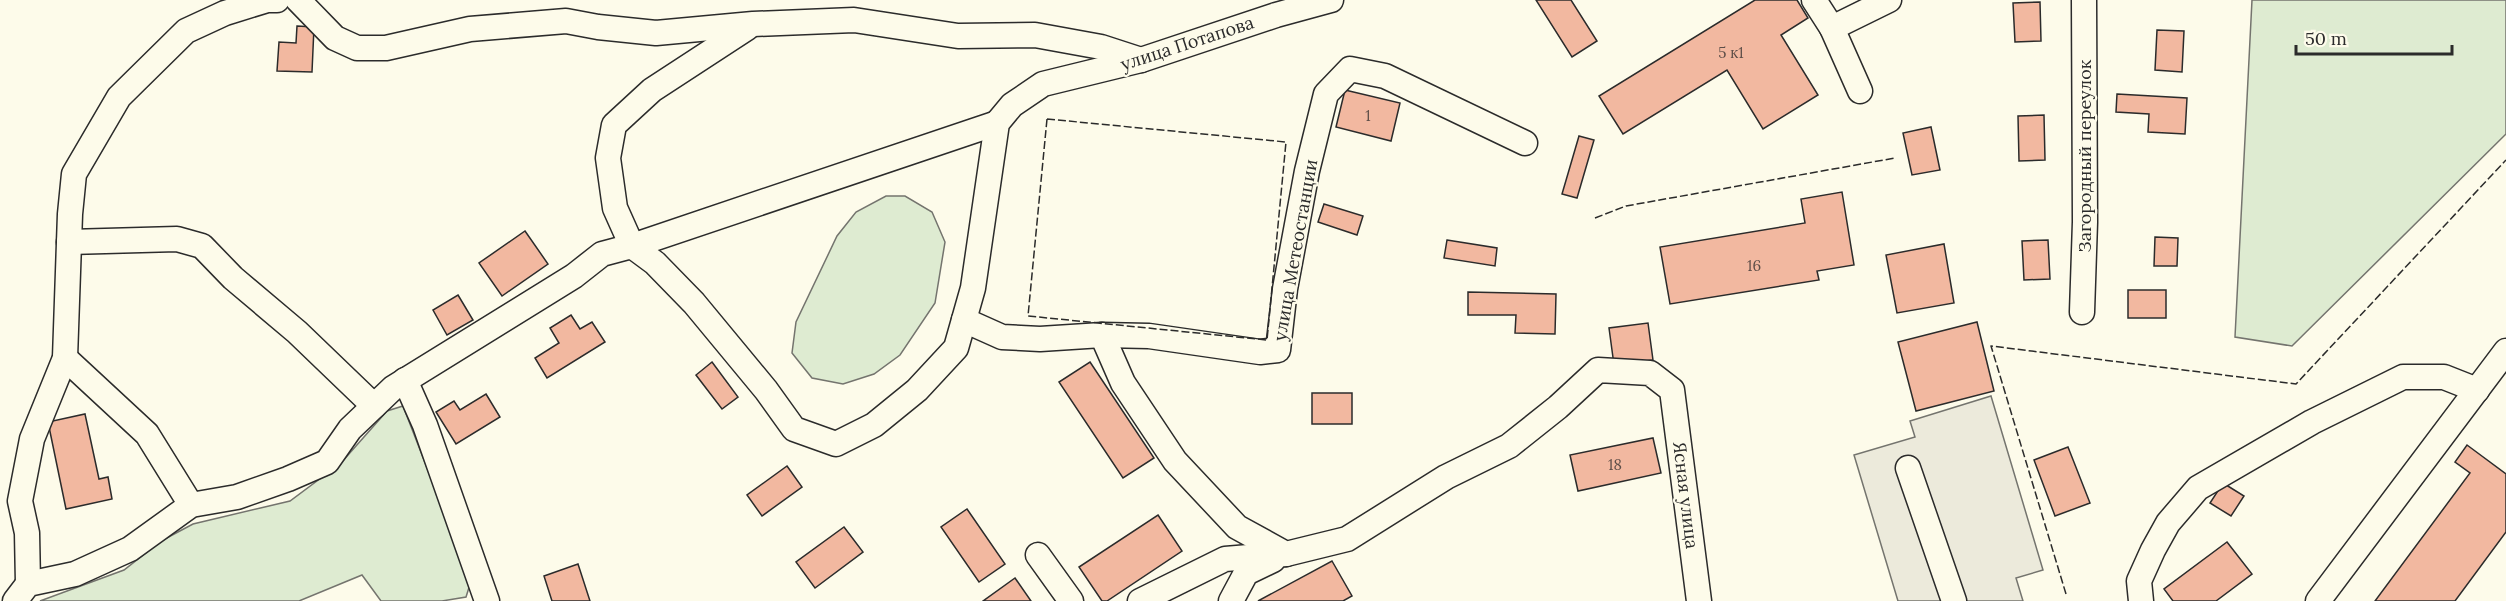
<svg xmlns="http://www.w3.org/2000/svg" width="2506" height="601" viewBox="0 0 2506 601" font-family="Lora,serif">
  <rect width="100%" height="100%" fill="#fdfbea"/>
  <g fill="#deebd1" stroke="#74746e" stroke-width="1.5">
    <polygon points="2252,0 2506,0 2506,134 2292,346 2235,337"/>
    <polygon points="886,196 905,196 932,212 945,242 935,303 900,355 874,374 843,384 812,378 792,353 796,322 837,236 856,212"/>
    <polygon points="403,406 471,581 466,597 442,601 381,601 362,575 299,601 40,601 124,570 161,541 193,524 290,501 341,463 387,411"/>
  </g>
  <polygon fill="#eceadb" stroke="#74746e" stroke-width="1.5" points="1991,396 2043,570 2016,578 2023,601 1898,601 1854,455 1915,437 1910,421"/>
  <g fill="#f2b8a0" stroke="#2b2b2b" stroke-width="1.5">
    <polygon points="1536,0 1571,0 1597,41 1572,57"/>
    <polygon points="1755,0 1797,0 1808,18 1781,35 1818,95 1763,129 1727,70 1623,134 1599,96"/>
    <polygon points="2040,2 2041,41 2015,42 2013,3"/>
    <polygon points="297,26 314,27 312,72 277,71 279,42 296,43"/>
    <polygon points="2157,30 2184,31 2182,72 2155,70"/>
    <polygon points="1345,90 1400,103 1391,141 1336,127"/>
    <polygon points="2117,94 2187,98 2185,134 2148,132 2149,114 2116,112"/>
    <polygon points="2044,115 2045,160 2019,161 2018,116"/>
    <polygon points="1931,127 1940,170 1912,175 1903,133"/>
    <polygon points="1579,136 1594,140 1577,198 1562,194"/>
    <polygon points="1842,192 1854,265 1817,271 1819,280 1670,304 1660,247 1805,223 1801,199"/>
    <polygon points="1324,204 1363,216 1357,235 1318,222"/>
    <polygon points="525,231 548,264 502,296 479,263"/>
    <polygon points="2155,237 2178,238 2177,266 2154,266"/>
    <polygon points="1447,240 1497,248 1495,266 1444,258"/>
    <polygon points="2048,240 2050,279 2024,280 2022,241"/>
    <polygon points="1944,244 1954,303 1897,313 1886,255"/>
    <rect x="2128" y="290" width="38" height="28"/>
    <polygon points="1468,292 1556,294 1555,334 1515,333 1516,315 1468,315"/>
    <polygon points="458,295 473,320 447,335 433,310"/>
    <polygon points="571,315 580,329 592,322 605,342 547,378 535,358 559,343 550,328"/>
    <polygon points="1977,322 1994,391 1916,411 1898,342"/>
    <polygon points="1648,323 1653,360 1614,365 1609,328"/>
    <polygon points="712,362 738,397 722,409 696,375"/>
    <polygon points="1090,362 1154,458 1123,478 1059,382"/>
    <rect x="1312" y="393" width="40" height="31"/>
    <polygon points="486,394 500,417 456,444 436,412 454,401 460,410"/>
    <polygon points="85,414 99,479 108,477 112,499 66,509 48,422"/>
    <polygon points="1653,438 1661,473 1578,491 1570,455"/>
    <polygon points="2467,445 2506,474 2506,532 2455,601 2375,601 2470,473 2455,462"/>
    <polygon points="2068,447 2090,503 2055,516 2034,460"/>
    <polygon points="787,466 802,487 762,516 747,495"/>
    <polygon points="2223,483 2244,496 2231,516 2210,503"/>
    <polygon points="967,509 1005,564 979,582 941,527"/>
    <polygon points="1158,515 1182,551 1107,601 1102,601 1079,567"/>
    <polygon points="844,527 863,552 815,588 796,562"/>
    <polygon points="2227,542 2252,574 2216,601 2173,601 2164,589"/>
    <polygon points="1332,561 1352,596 1343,601 1258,601"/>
    <polygon points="578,564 590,601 552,601 544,576"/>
    <polygon points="1015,578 1031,601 983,601"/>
  </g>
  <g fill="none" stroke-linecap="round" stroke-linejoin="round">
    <defs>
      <g id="minor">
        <polyline points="298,0 335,38 357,48 386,48 470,29 566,21 598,27 656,33 753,24 854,20 958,36 1035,35 1101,47 1141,60"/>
        <polyline points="1814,0 1832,28 1860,91"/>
        <polyline points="747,28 652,90 614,125 608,158 615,208 632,246 997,123"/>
        <polyline points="1832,28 1889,0"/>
        <polyline points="69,242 177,239 202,246 233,278 297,332 374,406"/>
        <polyline points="2082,312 2085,222 2084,0"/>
        <polyline points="964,320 1002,337 1040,339 1102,335 1149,336 1260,352 1278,350 1285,289 1307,171 1326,94 1350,69 1385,76 1525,143"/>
        <polyline points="1102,335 1123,383 1175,461 1237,527 1286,554 1347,539 1446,477 1509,446 1558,407 1598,370 1650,373 1672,390 1699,601"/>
        <polyline points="65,358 147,434 191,505"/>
        <polyline points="405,380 425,425 487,601"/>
        <polyline points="1908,468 1954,601"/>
        <polyline points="1038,555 1071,601"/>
        <polyline points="28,584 27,533 20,501 32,439 65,358 70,214 74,174 119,97 186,31 225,13 267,0 277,0"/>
        <polyline points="15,601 28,584 75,574 130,549 191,505 237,497 288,479 327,462 350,429 393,388 574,276 602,254 632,246 655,263 694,303 766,390 794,429 836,444 874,425 917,390 956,348 973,288 997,123 1012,105 1043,84 1141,60 1276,15 1331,0"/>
        <polyline points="1140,601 1225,559 1286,554"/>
        <polyline points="1231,601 1246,573 1273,560"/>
        <polyline points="2141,601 2139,581 2153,550 2168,523 2198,488 2312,422 2403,377 2444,377 2477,390"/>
        <polyline points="2318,601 2506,351"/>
      </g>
    </defs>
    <use href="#minor" stroke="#2b2b2b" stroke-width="27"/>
    <use href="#minor" stroke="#fdfbea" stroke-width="24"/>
    <g stroke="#2b2b2b" stroke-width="1.5" stroke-dasharray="8 3" stroke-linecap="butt">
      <polygon points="1047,119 1286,142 1267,340 1028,316"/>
      <polyline points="1595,218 1626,206 1895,158"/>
      <polyline points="2066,594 1991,346 2296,384 2506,160"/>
    </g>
  </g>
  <g text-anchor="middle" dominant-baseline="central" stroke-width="4.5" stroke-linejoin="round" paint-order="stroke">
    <g font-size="15" fill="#5d4e48">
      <text x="1731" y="52">5 к1</text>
      <text x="1368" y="115">1</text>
      <text x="1754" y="265">16</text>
      <text x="1615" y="464">18</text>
    </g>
    <g font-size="18" fill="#2b2b2b" stroke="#fdfbea">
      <text transform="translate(1187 43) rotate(-18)">улица Потапова</text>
      <text transform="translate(2084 156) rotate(-90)">Загородный переулок</text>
      <text transform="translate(1295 250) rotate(-80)">улица Метеостанции</text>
      <text transform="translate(1686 495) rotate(83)">Ясная улица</text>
    </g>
  </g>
  <path d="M2296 45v9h156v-9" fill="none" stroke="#2b2b2b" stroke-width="3"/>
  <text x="2305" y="45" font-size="18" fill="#2b2b2b" stroke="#fdfbea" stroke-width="4.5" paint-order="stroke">50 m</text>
</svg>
